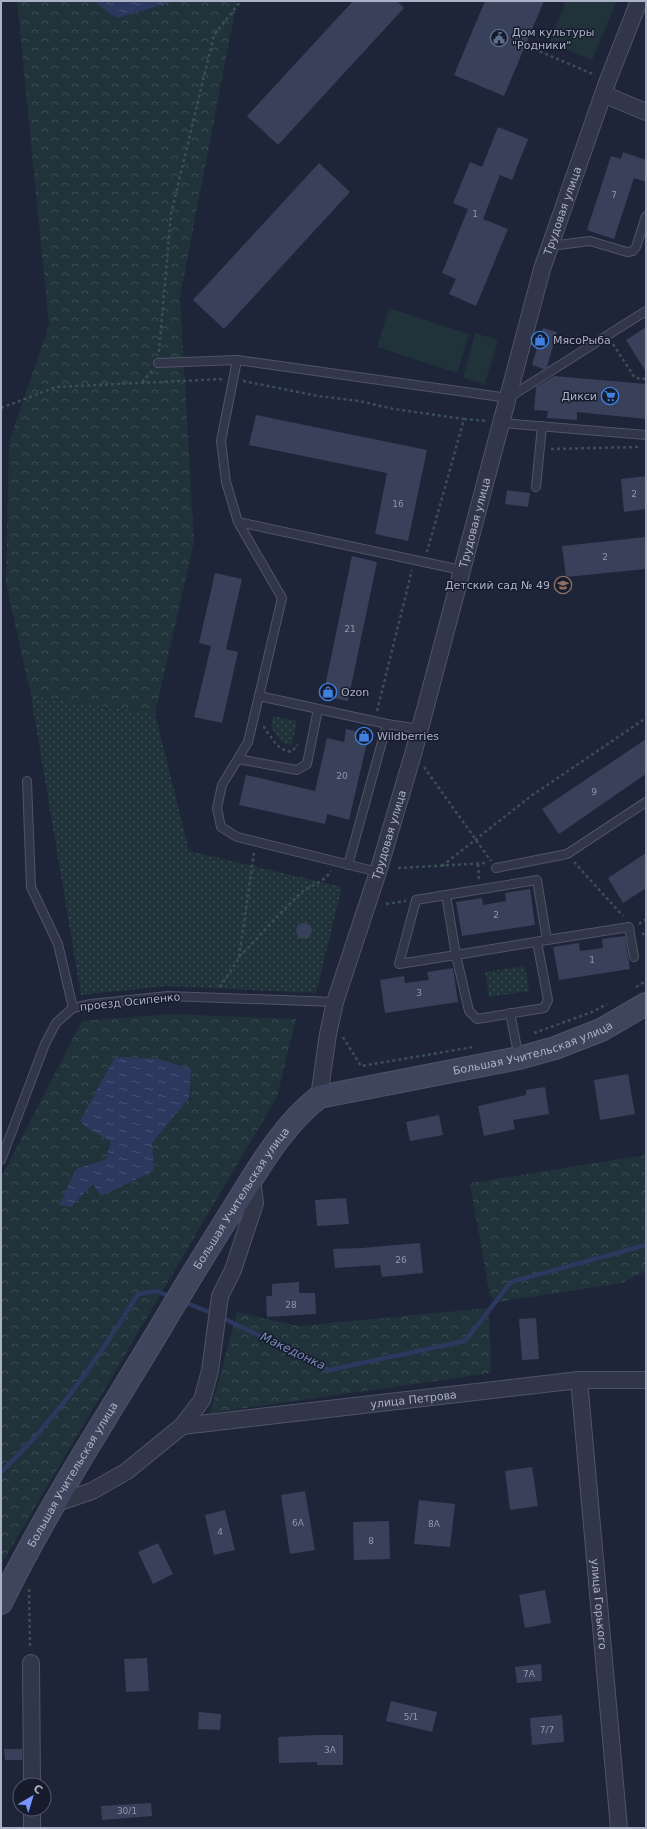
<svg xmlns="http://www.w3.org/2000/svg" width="647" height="1829" viewBox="0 0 647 1829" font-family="'DejaVu Sans',sans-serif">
  <defs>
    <pattern id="green-dots" width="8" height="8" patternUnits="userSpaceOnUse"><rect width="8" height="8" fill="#20323a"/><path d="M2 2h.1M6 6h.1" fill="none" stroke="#3e4d55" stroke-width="1.8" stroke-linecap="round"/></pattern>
    <pattern id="forest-crowns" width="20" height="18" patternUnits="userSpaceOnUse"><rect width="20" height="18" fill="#20323a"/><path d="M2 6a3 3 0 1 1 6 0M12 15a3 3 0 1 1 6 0" fill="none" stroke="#3e4d55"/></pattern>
    <pattern id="water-ripples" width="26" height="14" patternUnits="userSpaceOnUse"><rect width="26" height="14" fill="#2c385e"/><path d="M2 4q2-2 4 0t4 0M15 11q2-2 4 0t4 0" fill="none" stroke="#485274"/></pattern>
  </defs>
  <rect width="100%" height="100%" fill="#1e2539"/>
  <g fill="url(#green-dots)">
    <polygon points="31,696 155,714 189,851 342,887 316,993 167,986 81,995"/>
    <polygon points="273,716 297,721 292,745 282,743 271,727"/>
    <polygon points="525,966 529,991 489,997 485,972"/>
  </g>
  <g fill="url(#forest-crowns)">
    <polygon points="17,1 237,1 180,297 194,542 155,714 31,696 6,583 9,442 49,325"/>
    <polygon points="172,1014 296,1019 277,1097 2,1563 1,1178 82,1021"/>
    <polygon points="646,1155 646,1271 622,1283 499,1302 490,1296 470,1183"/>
    <polygon points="489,1308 491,1373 210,1413 237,1312 298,1326"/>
  </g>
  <g fill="#20323a">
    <polygon points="566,1 617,1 592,60 549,42"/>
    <polygon points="389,308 469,334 457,373 377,347"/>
    <polygon points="475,333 498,340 485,384 463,378"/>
  </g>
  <g fill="url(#water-ripples)">
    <polygon points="93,1 175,1 117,18"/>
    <polygon points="115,1057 159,1059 191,1069 189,1098 152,1143 154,1171 101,1196 93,1184 71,1207 59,1205 76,1169 106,1159 111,1141 90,1130 80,1121"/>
  </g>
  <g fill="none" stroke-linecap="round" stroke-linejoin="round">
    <g stroke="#2c385e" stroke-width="4.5">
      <polyline points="184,1302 214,1314"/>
      <polyline points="221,1317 329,1370 465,1341 511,1282 646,1245"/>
      <path d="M1,1472c53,-49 99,-116 137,-178l19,-3 14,6"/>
    </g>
  </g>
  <g fill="#394059">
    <polygon points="353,1 397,1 404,8 278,145 247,116"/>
    <polygon points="485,1 544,1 504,96 454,75"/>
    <polygon points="498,127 528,139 512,180 500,175 483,219 508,229 476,306 449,294 456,279 442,273 468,209 453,203 470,162 482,167"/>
    <polygon points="623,152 646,160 646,182 634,178 614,239 587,230 611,156 621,159"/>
    <polygon points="319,163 350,192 224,329 193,300"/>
    <polygon points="646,327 646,372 626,340"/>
    <polygon points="543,328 557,332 547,367 544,369 532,365"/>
    <polygon points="554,376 646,384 646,419 577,412 577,420 547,418 548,411 534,410 536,387"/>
    <polygon points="256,415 427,450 408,541 375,534 387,473 249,445"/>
    <polygon points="646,476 646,509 624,512 621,479"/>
    <polygon points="507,490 530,493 528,507 505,504"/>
    <polygon points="646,537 646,569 566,577 562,546"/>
    <polygon points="352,556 377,562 348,701 323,696"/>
    <polygon points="215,573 242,579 226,649 238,652 222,723 194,717 211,646 199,643"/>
    <polygon points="346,729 369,734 349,820 327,814 325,824 239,805 246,775 315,791 327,738 344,742"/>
    <polygon points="646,739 646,774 559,834 542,809"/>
    <polygon points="646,853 646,888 623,903 608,878"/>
    <polygon points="530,889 535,925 462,936 456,902 482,898 483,905 506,901 505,893"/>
    <circle cx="304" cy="931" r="8"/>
    <polygon points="625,936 630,969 559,980 553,947 579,943 580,951 603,948 602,939"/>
    <polygon points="453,968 458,1002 385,1013 380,980 404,976 405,983 429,980 427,972"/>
    <polygon points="628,1074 635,1114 600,1120 594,1080"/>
    <polygon points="545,1087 549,1114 513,1120 515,1129 484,1136 478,1106 526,1095 526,1090"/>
    <polygon points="439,1115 443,1135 410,1141 406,1122"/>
    <polygon points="346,1198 349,1224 317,1226 315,1200"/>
    <polygon points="420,1243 423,1273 382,1277 380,1265 335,1268 333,1249 362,1248"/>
    <polygon points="299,1282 299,1293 315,1293 316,1314 267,1317 266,1296 272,1296 272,1284"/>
    <polygon points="536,1318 539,1359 522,1360 519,1319"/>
    <polygon points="532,1467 538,1506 510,1510 505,1471"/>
    <polygon points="305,1491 315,1550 290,1554 281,1495"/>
    <polygon points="419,1500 455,1504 450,1547 414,1544"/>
    <polygon points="225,1510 235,1550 214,1555 205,1515"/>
    <polygon points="389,1521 390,1559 354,1560 353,1522"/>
    <polygon points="158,1543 173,1574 153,1584 138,1552"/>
    <polygon points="545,1590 551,1623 525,1628 519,1595"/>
    <polygon points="147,1658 149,1691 126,1692 124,1659"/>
    <polygon points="541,1664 542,1681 517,1683 515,1667"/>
    <polygon points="391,1701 437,1712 432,1732 386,1721"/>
    <polygon points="199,1712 221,1714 220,1730 198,1729"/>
    <polygon points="562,1715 564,1742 532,1745 530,1718"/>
    <polygon points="317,1735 343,1735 343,1765 317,1765 317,1762 279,1763 278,1737"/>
    <polygon points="4,1749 22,1749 22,1760 5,1760"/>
    <polygon points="151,1803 152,1816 102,1820 101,1806"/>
  </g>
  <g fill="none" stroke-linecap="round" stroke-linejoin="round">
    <defs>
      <g id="lane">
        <polyline points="550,246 590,241 627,252 633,251 636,247 646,216"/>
        <polyline points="158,363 237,360"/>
        <polyline points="502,423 646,435"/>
        <polyline points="536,487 542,426"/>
        <polyline points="238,522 461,570"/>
        <polyline points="259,696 248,742 222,785 217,808 221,827 237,837 378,872"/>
        <polyline points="420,729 387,724 259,696 282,598 238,522 226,482 221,441 237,360 508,398 646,311"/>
        <polyline points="238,759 297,770 307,764 318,709"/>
        <polyline points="27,781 31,887 58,944 73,1008"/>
        <polyline points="348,865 387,724"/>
        <polyline points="496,868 567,854 646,802"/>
        <polygon points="537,880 547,940 456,955 446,895"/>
        <polyline points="446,895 416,900 399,964 456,955 469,1011 477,1019 544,1008 548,1000 537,942"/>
        <polyline points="547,940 629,927 634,957"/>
        <polyline points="510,1013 519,1058"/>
        <polyline points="1,1160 45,1044 56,1023 73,1008 91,1004 168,996 335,1002"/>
      </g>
      <g id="street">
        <polyline points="603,94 646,112"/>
        <path id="s1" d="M319,1097l9,-63 7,-32 43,-130 36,-121 128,-482 66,-189 31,-79"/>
        <path id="s2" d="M579,1380l40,448"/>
        <path id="s3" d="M182,1426l397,-46h67"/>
        <polyline points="54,1504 92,1491 127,1471 182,1426 202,1400 210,1371 220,1296 233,1270 255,1203 252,1179"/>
        <polyline points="31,1663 32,1785"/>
        <polyline points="32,1809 32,1828"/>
      </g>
      <g id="secondary">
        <path id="s4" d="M1,1603c47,-96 106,-186 161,-278 24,-41 49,-81 74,-121 24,-38 47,-79 83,-107l200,-39 36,-10 46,-18 45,-26"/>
      </g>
    </defs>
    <use href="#lane" stroke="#4f5467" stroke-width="10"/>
    <use href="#street" stroke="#4f5467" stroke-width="18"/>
    <use href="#secondary" stroke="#4f5467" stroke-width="24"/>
    <g stroke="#3a4e54" stroke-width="2.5" stroke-dasharray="3 3" stroke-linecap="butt">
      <polyline points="534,49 595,75"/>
      <polyline points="613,344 635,378 646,379"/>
      <polyline points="159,352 171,214 214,35 241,1"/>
      <polyline points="243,381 318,396 359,401 394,409 464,419 427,552"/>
      <polyline points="142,382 152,371"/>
      <polyline points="1,408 56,387 222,379"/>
      <polyline points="464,419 487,421"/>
      <polyline points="551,449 638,447"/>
      <polyline points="377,711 412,570"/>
      <path d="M264,726l1,4c12,12 8,17 26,22l7,-7"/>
      <polyline points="424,767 491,861"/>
      <polyline points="574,862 623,916"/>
      <polyline points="478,864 479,879"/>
      <polyline points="442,866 531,796 646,718"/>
      <polyline points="398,868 487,863"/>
      <polyline points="386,904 406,901"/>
      <polyline points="639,924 646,919"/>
      <polyline points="642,933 646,936"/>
      <path d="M239,957c21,-21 40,-44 62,-64 10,-9 23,-10 30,-22"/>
      <polyline points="220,987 239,958 254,853"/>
      <polyline points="636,987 646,981"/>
      <polyline points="534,1033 592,1012 607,1004"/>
      <polyline points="343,1037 361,1066 473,1047"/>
      <polyline points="29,1589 30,1648"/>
    </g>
    <use href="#lane" stroke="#313749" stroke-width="8"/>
    <use href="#street" stroke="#313749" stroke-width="16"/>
    <use href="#secondary" stroke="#3f455d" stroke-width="22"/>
  </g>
  <defs>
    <symbol id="civic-ring" viewBox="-11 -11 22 22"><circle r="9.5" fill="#171c2d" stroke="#5c6f8a" stroke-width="1.5"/><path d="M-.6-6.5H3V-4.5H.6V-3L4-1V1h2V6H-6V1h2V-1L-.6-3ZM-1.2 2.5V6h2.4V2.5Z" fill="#5c6f8a"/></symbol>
    <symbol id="shop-ring" viewBox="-11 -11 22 22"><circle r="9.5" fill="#171c2d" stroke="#3f7fe0" stroke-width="1.5"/><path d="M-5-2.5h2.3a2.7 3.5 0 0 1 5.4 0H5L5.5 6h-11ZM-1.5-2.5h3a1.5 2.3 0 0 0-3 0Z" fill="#3f7fe0"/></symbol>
    <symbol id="supermarket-ring" viewBox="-11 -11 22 22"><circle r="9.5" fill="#171c2d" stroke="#3f7fe0" stroke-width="1.5"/><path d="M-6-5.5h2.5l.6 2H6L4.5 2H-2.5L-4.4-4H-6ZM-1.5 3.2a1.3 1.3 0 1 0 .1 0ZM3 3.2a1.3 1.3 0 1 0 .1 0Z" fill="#3f7fe0"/></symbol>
    <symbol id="school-ring" viewBox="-11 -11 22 22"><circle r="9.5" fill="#171c2d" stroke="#8d6e63" stroke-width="1.5"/><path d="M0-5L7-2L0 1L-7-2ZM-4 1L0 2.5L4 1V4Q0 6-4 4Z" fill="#8d6e63"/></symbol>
  </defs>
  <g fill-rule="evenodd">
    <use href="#civic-ring" x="489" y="28" width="20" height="20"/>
    <use href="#shop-ring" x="530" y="330" width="20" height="20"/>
    <use href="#supermarket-ring" x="600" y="386" width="20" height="20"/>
    <use href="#school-ring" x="553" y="575" width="20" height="20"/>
    <use href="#shop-ring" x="318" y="682" width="20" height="20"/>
    <use href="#shop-ring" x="354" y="726" width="20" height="20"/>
  </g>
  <g text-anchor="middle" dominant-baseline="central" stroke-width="3" stroke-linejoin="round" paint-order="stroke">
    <g font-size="9" fill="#8e95ab">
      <text x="614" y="195">7</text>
      <text x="475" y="214">1</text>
      <text x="634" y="494">2</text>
      <text x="398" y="504">16</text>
      <text x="605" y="557">2</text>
      <text x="350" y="629">21</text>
      <text x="342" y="776">20</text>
      <text x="594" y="792">9</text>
      <text x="496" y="915">2</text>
      <text x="592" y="960">1</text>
      <text x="419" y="993">3</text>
      <text x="401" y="1260">26</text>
      <text x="291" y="1305">28</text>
      <text x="298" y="1523">6А</text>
      <text x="434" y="1524">8А</text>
      <text x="220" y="1532">4</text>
      <text x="371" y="1541">8</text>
      <text x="529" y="1674">7А</text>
      <text x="411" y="1717">5/1</text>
      <text x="547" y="1730">7/7</text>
      <text x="330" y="1750">3А</text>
      <text x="127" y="1811">30/1</text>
    </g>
    <g font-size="11" fill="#abb1c6" stroke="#171c2d" text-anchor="start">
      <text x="512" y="32">Дом культуры<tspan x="512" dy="13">"Родники"</tspan></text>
      <text x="553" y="340">МясоРыба</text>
      <text x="597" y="396" text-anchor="end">Дикси</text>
      <text x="550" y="585" text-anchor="end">Детский сад № 49</text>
      <text x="341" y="692">Ozon</text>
      <text x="377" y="736">Wildberries</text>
    </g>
    <g font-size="11" fill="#abb1c6" stroke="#171c2d">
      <text stroke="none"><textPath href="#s1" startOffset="920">Трудовая улица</textPath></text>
      <text stroke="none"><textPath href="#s1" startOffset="596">Трудовая улица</textPath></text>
      <text stroke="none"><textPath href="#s1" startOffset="272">Трудовая улица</textPath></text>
      <text transform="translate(130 1002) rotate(-6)">проезд Осипенко</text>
      <text stroke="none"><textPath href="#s4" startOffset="819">Большая Учительская улица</textPath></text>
      <text stroke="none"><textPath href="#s4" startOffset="471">Большая Учительская улица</textPath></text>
      <text stroke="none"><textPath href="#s3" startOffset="233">улица Петрова</textPath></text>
      <text stroke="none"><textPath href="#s4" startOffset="147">Большая Учительская улица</textPath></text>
      <text stroke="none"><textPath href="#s2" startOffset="225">улица Горького</textPath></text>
    </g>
    <g font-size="12" font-style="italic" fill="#7888b6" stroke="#171c2d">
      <text transform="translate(293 1351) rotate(26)">Македонка</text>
    </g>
  </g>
  <rect width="647" height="1829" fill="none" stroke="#abb1c6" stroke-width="4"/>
  <g transform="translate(32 1797) rotate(38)"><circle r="19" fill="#171c2d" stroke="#52586a"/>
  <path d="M0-3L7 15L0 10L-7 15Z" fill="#7894ff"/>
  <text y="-6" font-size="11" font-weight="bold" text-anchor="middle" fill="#abb1c6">С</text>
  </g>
</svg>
